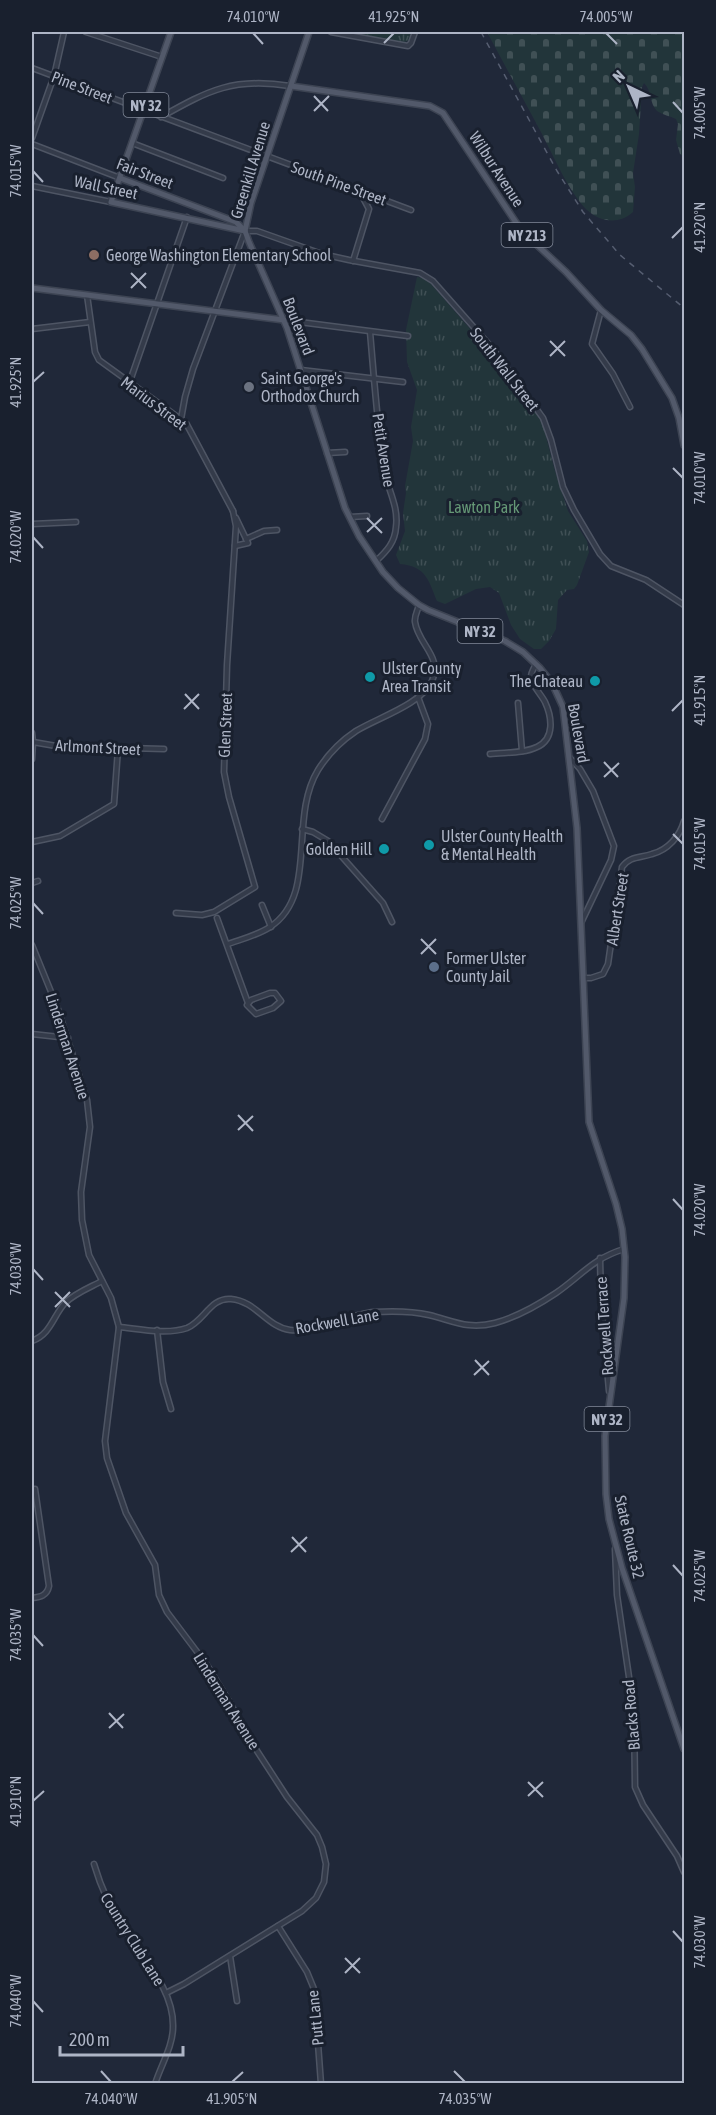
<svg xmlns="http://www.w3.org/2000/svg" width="716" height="2115" viewBox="0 0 716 2115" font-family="'Asap Condensed',sans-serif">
  <defs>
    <pattern id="cemetery-stones" width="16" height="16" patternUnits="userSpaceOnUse" patternTransform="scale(1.5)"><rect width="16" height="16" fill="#22353a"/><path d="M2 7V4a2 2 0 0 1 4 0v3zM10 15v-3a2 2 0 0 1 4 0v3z" fill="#405055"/></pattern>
    <pattern id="park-tufts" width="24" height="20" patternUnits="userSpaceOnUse" patternTransform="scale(1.5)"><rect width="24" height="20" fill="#22353a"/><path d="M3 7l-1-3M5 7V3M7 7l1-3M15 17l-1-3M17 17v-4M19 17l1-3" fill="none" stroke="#405055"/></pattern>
  </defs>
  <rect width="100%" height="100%" fill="#202839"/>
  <path fill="url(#cemetery-stones)" d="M487,32h197v125l-4,-3 -4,-14 2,-16 -2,-5c-6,-3 -13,-4 -19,-8 -8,-8 -5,-21 -13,-28l-2,4 -3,47 -6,39 2,14 -2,25c-14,13 -33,10 -46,-2 -17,-16 -34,-55 -45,-76 -18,-34 -37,-68 -55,-102z"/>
  <g fill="url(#park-tufts)">
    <polygon points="345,32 413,32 410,40 402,43"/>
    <path d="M417,277l6,1 7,5 69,79 39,53 5,10 12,46 13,40 19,30 2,11 -12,33 -3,4 -7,1 -9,10 -2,29 -7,12 -8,8h-7l-14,-10 -9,-14 -12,-32 -9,-6 -14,2 -31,15 -8,-3c-8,-19 -10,-35 -37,-37l-4,-9 9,-24 -2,-18 3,-20 -1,-7 8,-45 -2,-14 6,-37 -10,-28 -1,-32z"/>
  </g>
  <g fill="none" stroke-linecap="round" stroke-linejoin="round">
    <defs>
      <g id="minor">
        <polyline points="86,32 162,57"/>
        <polyline points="331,32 408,46 411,43 415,32"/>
        <polyline points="32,68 411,210"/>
        <path d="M161,117c48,-27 73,-40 129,-31"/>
        <polyline points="32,138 54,76 64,32"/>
        <polyline points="132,143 223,178"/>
        <polyline points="32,144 120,178"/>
        <polyline points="32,186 111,202"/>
        <polyline points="353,261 369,209 360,192"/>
        <polyline points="87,295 95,352 99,360 186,423 233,511"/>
        <polyline points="601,310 592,344 613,374 630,407"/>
        <polyline points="284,320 408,336"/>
        <polyline points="32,329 90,322"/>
        <path d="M370,332c4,45 7,91 14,137 3,19 15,37 12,58 -1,15 -9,24 -20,34"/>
        <polyline points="301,370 403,382"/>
        <polyline points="129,384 187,217"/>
        <polyline points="181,419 185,397 193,369 245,231 257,231 322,254 349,260 420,273 433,281 493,349 543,418 551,440 563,487 574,510 600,554 611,566 646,580 684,605"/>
        <polyline points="327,453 345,452"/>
        <polyline points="350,517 367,516"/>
        <polyline points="32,524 76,522"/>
        <polyline points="246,539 264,531 277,530"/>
        <polyline points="235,546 248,543 236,518"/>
        <polyline points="518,703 522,751"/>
        <polyline points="32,733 33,742 32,759"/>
        <polyline points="33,742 56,746 164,749"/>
        <path d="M490,754c14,-2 33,0 47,-7 18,-8 15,-30 8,-45 -4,-8 -13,-16 -14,-25 0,-5 3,-9 5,-13"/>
        <polyline points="570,758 580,769 593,791 614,846 611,860 581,923"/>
        <polyline points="382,819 425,739 428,724 418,697"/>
        <polyline points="302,829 313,832 328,841 383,903 392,922"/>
        <polyline points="32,842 60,836 114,804 118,749"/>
        <polyline points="32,883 38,881"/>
        <polyline points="262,905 271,927"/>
        <polyline points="176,913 202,915 214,912 255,887 229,797 224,772 227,665 236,526 233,511"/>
        <polyline points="217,918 248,1003"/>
        <path d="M228,944c14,-5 30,-9 42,-17 49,-32 18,-108 48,-157 10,-16 23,-29 38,-39 21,-13 66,-27 76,-50 11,-24 -14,-37 -17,-59 -1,-6 3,-12 4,-17"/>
        <polyline points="32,945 58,1009 87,1100 90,1127 81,1192 82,1220 89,1255 111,1298 119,1327 105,1441 107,1458 126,1513 155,1565 159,1595 167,1612 207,1665 232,1706 248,1737 287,1797 317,1835 322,1847 326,1864 324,1882 316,1898 302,1911 184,1984 166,1993"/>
        <path d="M583,978h8l12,-4 5,-10 14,-97c8,-11 18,-9 30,-13 16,-4 28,-18 32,-33"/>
        <polygon points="270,993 275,993 281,1001 273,1008 256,1014 247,1005 251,1000"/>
        <polyline points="32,1034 68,1038"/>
        <polyline points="600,1258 601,1300 609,1391"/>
        <path d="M119,1327c20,2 48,8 68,1 17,-7 24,-31 44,-29 25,2 36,28 59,31 23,3 59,-16 84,-18 18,-1 38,-1 55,3 25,6 39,15 66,8 22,-6 43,-18 61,-30 26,-18 36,-34 68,-44"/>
        <polyline points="157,1330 163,1382 171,1409"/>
        <path d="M32,1341c19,-7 21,-25 33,-38 10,-10 26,-16 37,-22"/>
        <polyline points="615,1549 617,1595 634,1711 635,1787 643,1805 677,1856 684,1872"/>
        <path d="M32,1598c8,-1 15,-2 17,-12l-14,-97"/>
        <path d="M94,1864c7,24 17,46 31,66 19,30 49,60 48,97 0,19 -12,38 -18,57"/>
        <polyline points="278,1926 307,1972 314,1989 321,2084"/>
        <polyline points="230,1956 237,2001"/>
      </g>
      <g id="major">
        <polyline points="171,32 111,202 245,231"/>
        <polyline points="309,32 251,203 245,231 249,242 287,328 345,508 359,536 383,572 398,588 419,605 428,610 505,641 523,652 540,668 552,683 563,707 577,828 589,1122 616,1204 622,1229 625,1257 624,1298 605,1436 606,1494 609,1519 622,1568 684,1749"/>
        <polyline points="291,86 430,106 443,113 521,230 566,272 601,310 631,335 642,349 672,398 679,418 684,445"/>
        <polyline points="120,178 236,222 245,231"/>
        <polyline points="32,288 284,320"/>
      </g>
    </defs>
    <use href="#minor" stroke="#4e5564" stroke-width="7"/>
    <use href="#major" stroke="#3d4453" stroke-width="8"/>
    <use href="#minor" stroke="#343b4a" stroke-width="4"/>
    <use href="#major" stroke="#52596a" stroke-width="5"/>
    <polyline stroke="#565e71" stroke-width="1.5" stroke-dasharray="6 6" stroke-linecap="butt" points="481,32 557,171 583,212 620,255 684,308"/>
  </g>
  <path fill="none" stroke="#aeb5c6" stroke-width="2" d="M253,33l10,11M606,33l11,11M384,43l10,-10M314,96l14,15M673,102l10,11M314,111l15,-15M33,171l10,11M672,238l11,-11M131,273l15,15M131,288l15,-15M550,341l15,15M550,356l15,-15M33,382l11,-10M673,468l10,10M367,518l15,15M367,532l15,-14M33,537l10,11M185,694l14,15M184,709l15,-15M672,711l11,-11M604,762l14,15M604,777l15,-14M673,834l10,10M33,903l10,11M421,939l15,15M421,954l15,-15M238,1115l15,16M238,1130l15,-14M673,1199l10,11M33,1269l10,11M55,1292l15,15M55,1307l15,-15M475,1360l14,15M474,1375l15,-14M292,1537l14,15M291,1552l16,-15M673,1565l10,11M33,1635l10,11M109,1713l14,15M109,1728l15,-14M528,1782l15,15M528,1796l15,-14M33,1801l11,-10M673,1931l10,11M345,1958l15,15M345,1973l15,-15M33,2001l10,11M101,2071l10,11M454,2071l11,11M232,2082l11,-10"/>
  <circle fill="#8d6e63" stroke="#19202e" stroke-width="2" cx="94" cy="255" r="6"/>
  <circle fill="#6b7280" stroke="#19202e" stroke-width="2" cx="249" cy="387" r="6"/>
  <g fill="#0f9aa8" stroke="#19202e" stroke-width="2">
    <circle cx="370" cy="677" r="6"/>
    <circle cx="595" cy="681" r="6"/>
    <circle cx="429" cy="845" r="6"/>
    <circle cx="384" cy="849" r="6"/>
  </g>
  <circle fill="#5c6f8a" stroke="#19202e" stroke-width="2" cx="434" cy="967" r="6"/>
  <g text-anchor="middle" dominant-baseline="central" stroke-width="6" stroke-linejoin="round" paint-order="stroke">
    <g fill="#19202e" stroke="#818898" stroke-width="1.5">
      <rect x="123.5" y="93" width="45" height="24" rx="4.5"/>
      <rect x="501.5" y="223" width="51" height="24" rx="4.5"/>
      <rect x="457.5" y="619" width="45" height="24" rx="4.5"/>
      <rect x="584.5" y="1407" width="45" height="24" rx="4.5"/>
    </g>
    <g font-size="15" font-weight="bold" fill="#aeb5c6">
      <text x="146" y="105">NY 32</text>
      <text x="527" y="235">NY 213</text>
      <text x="480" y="631">NY 32</text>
      <text x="607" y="1419">NY 32</text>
    </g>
    <g font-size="16" fill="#aeb5c6" stroke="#19202e">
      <text transform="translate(82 87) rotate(21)">Pine Street</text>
      <text transform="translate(497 169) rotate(57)">Wilbur Avenue</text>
      <text transform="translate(250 170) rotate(-73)">Greenkill Avenue</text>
      <text transform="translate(145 173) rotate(21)">Fair Street</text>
      <text transform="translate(339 183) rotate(20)">South Pine Street</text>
      <text transform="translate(106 187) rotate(12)">Wall Street</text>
      <text transform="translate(299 326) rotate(69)">Boulevard</text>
      <text transform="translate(505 369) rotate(52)">South Wall Street</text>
      <text transform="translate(154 403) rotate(37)">Marius Street</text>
      <text transform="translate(384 450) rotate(81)">Petit Avenue</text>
      <text transform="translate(225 725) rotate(-88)">Glen Street</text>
      <text transform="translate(579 733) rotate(80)">Boulevard</text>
      <text transform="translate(98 747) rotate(3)">Arlmont Street</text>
      <text transform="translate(617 909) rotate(-81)">Albert Street</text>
      <text transform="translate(68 1046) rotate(72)">Linderman Avenue</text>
      <text transform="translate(337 1321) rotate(-10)">Rockwell Lane</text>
      <text transform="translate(604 1326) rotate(-94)">Rockwell Terrace</text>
      <text transform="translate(630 1537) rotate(77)">State Route 32</text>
      <text transform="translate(227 1701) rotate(58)">Linderman Avenue</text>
      <text transform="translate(631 1715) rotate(-95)">Blacks Road</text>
      <text transform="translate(133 1939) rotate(58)">Country Club Lane</text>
      <text transform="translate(315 2018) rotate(-96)">Putt Lane</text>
    </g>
    <g font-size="16" fill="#aeb5c6" stroke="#19202e" text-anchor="start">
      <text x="106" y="255">George Washington Elementary School</text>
      <text x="261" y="378">Saint George's<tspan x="261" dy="18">Orthodox Church</tspan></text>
      <text x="382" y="668">Ulster County<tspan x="382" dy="18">Area Transit</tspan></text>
      <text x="583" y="681" text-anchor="end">The Chateau</text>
      <text x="441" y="836">Ulster County Health<tspan x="441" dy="18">&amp; Mental Health</tspan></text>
      <text x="372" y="849" text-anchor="end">Golden Hill</text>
      <text x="446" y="958">Former Ulster<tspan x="446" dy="18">County Jail</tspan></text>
    </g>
    <g font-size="16" fill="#659876" stroke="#19202e">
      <text x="484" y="507">Lawton Park</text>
    </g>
  </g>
  <rect width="716" height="2115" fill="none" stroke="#19202e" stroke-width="66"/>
  <g transform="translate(629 87) rotate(316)" stroke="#19202e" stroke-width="4.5" paint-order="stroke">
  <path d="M0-4.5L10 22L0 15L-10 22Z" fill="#aeb5c6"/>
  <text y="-9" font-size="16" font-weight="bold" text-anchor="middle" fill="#aeb5c6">N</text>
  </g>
  <path d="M60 2046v9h123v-9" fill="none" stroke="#aeb5c6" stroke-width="3"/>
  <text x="69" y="2046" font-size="18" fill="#aeb5c6" stroke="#19202e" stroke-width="4.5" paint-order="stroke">200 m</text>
  <rect x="33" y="33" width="650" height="2049" fill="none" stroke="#aeb5c6" stroke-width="2"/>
  <g font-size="15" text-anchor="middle" fill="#aeb5c6">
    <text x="253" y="22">74.010°W</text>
    <text x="394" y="22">41.925°N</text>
    <text x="606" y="22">74.005°W</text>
    <text transform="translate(700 113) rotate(-90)" y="5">74.005°W</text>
    <text transform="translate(16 171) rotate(-90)" y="5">74.015°W</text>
    <text transform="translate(700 227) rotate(-90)" y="5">41.920°N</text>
    <text transform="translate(16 382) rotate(-90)" y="5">41.925°N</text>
    <text transform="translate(700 478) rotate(-90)" y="5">74.010°W</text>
    <text transform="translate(16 537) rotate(-90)" y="5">74.020°W</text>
    <text transform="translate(700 700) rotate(-90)" y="5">41.915°N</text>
    <text transform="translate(700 844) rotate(-90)" y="5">74.015°W</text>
    <text transform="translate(16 903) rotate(-90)" y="5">74.025°W</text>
    <text transform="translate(700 1210) rotate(-90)" y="5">74.020°W</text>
    <text transform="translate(16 1269) rotate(-90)" y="5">74.030°W</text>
    <text transform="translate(700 1576) rotate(-90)" y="5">74.025°W</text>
    <text transform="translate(16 1635) rotate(-90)" y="5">74.035°W</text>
    <text transform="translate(16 1801) rotate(-90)" y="5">41.910°N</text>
    <text transform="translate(700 1942) rotate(-90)" y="5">74.030°W</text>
    <text transform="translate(16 2001) rotate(-90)" y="5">74.040°W</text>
    <text x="111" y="2104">74.040°W</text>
    <text x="232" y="2104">41.905°N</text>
    <text x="465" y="2104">74.035°W</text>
  </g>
</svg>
